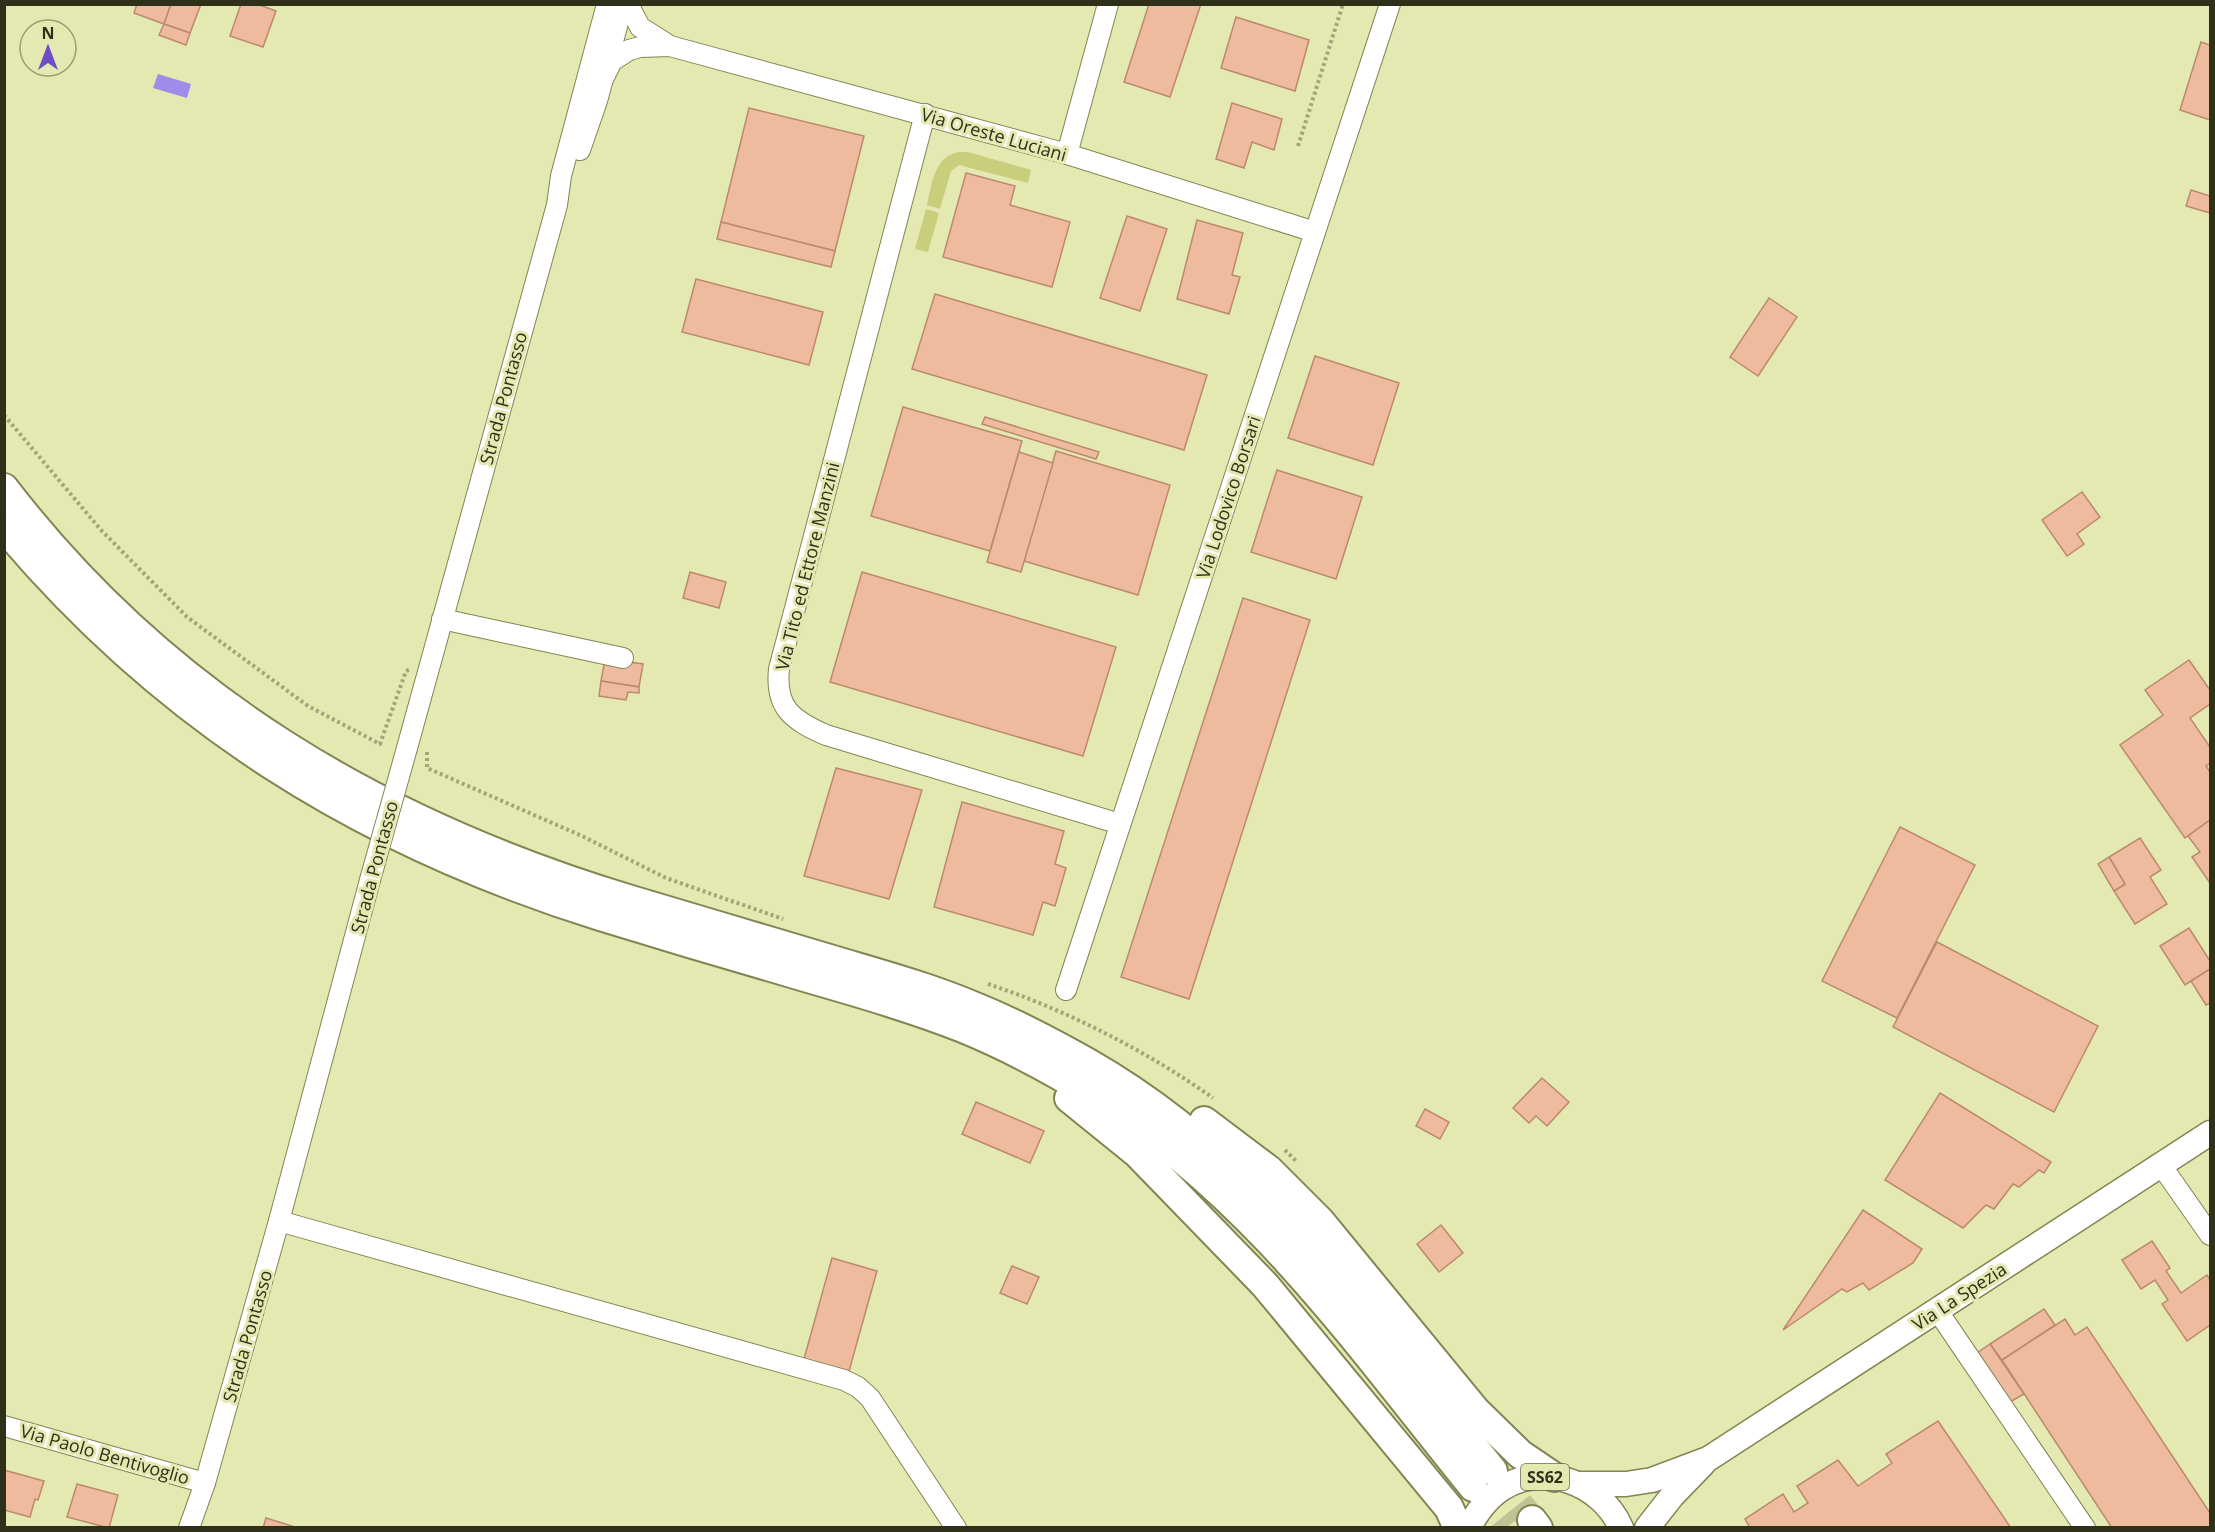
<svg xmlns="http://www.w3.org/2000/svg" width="2215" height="1532" viewBox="0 0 2215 1532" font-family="'Open Sans',sans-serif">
  <rect width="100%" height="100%" fill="#e4e8b1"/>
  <g fill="#c9ce7c">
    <path d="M959,152h9l63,18 -3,13 -69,-18 -8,6 -11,38 -13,-4c5,-22 7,-48 32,-53z"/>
    <polygon points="926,209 939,213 928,252 915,249"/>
  </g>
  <polygon fill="#9e8bea" points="158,74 191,84 187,98 153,88"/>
  <g fill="#efbb9e" stroke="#bb8a6e" stroke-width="1.5">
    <polygon points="137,4 171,4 164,24 134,13"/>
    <polygon points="171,4 201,4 190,33 164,24"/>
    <polygon points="241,4 257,4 276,11 263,47 230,36"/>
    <polygon points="1149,4 1201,4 1170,97 1124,82"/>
    <polygon points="1236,17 1309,40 1295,91 1221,68"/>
    <polygon points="164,24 190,33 186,45 159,35"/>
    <polygon points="2201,42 2210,45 2210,120 2180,110"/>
    <polygon points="1232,103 1282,119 1274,150 1252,142 1244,168 1216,159"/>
    <polygon points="749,108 864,136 835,251 721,222"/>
    <polygon points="966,173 1015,186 1010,205 1070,222 1052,287 943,257"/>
    <polygon points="2191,190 2210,196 2210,213 2186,206"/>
    <polygon points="1127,216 1167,229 1140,311 1100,298"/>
    <polygon points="1197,220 1243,233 1232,275 1240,277 1229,314 1177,299"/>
    <polygon points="721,222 835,251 831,267 717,239"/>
    <polygon points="696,279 823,312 809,365 682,332"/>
    <polygon points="935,294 1207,375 1184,450 912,369"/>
    <polygon points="1769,298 1797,317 1758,376 1730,357"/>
    <polygon points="1315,356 1399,383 1373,465 1288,438"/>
    <polygon points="903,407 1022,441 990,551 871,516"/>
    <polygon points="985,417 1099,452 1096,459 982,424"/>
    <polygon points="1056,451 1170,485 1138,595 1024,561"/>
    <polygon points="1019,452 1053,463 1021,572 987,562"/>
    <polygon points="1277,470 1362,497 1336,579 1251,552"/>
    <polygon points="2082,492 2100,517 2077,534 2084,544 2067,556 2042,520"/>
    <polygon points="690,572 726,582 719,608 683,598"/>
    <polygon points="862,572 1116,647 1083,756 830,682"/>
    <polygon points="1243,598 1310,620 1189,999 1121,977"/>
    <polygon points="605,659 643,664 639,687 601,681"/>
    <polygon points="2189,660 2210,690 2210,704 2190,718 2210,747 2210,763 2206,766 2210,772 2210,820 2185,838 2120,745 2163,715 2145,690"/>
    <polygon points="601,681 639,687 639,693 628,692 626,700 599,696"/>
    <polygon points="836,768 922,790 889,899 804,876"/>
    <polygon points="962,802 1064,831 1055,864 1066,868 1055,906 1043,902 1033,935 934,907"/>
    <polygon points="2210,820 2210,883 2192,857 2200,852 2188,836"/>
    <polygon points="1900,827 1975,865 1897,1018 1822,981"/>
    <polygon points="2140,838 2161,870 2150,877 2167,904 2135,924 2114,891 2125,884 2109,857"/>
    <polygon points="2109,857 2125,884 2114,891 2098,864"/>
    <polygon points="2189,928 2210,961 2210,969 2185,985 2160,946"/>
    <polygon points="1937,942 2098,1026 2054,1112 1893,1027"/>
    <polygon points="2210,969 2210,1003 2206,1005 2191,981"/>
    <polygon points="1542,1078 1569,1102 1547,1126 1536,1116 1529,1123 1513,1108"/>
    <polygon points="1940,1093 2051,1162 2044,1173 2039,1170 2019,1187 2013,1184 1994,1209 1986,1205 1963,1228 1885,1180"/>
    <polygon points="976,1102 1044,1131 1030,1163 962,1134"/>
    <polygon points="1425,1109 1449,1122 1440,1139 1416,1126"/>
    <polygon points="1863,1210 1922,1249 1913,1263 1869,1290 1863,1283 1847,1292 1842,1289 1783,1330"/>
    <polygon points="1441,1225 1463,1253 1439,1272 1417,1244"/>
    <polygon points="2152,1241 2170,1268 2166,1271 2181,1293 2207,1275 2210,1280 2210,1325 2187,1341 2162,1304 2168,1300 2155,1280 2141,1289 2122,1260"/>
    <polygon points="832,1258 877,1271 849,1371 804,1359"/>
    <polygon points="1012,1266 1039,1277 1027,1304 1000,1293"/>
    <polygon points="2044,1309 2055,1325 2002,1360 1990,1344"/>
    <polygon points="2065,1319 2075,1335 2087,1327 2210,1513 2210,1528 2112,1528 2002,1360"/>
    <polygon points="1990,1344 2024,1394 2010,1402 1977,1353"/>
    <polygon points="1938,1421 2011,1528 1750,1528 1745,1519 1783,1494 1794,1512 1808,1503 1797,1486 1838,1460 1858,1486 1892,1463 1886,1454"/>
    <polygon points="4,1470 44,1481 38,1500 35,1499 30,1517 4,1510"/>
    <polygon points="77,1484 118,1495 109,1528 67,1517"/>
    <polygon points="266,1518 295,1527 263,1528"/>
  </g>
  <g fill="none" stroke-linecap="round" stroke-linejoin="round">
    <g stroke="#c0c393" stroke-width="28" stroke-dasharray="28 14" stroke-linecap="butt">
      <polyline points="1493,1471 1532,1520"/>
      <polyline points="1473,1487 1506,1528"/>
    </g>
    <defs>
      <g id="minor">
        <polyline points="628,4 640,27 670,46"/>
        <polyline points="603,79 612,61 629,50 640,47 670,46 1067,154 1315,232"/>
        <path d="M925,114l-146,555c-4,39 13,51 47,66l294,89"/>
        <polyline points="580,150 597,101 623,4"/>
        <polyline points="1067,154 1108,4"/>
        <polyline points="442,619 623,658"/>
        <polyline points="407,748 557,205 561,176 607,4"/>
        <polyline points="1066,990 1390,4"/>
        <polyline points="2161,1165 2210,1235"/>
        <polyline points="279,1221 844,1380 858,1387 870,1398 956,1528"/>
        <polyline points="1937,1310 2085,1528"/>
        <polyline points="4,1426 205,1483"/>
        <polyline points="189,1528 205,1483 279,1221 370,880"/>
      </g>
      <g id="major">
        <polyline points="1580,1484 1626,1484 1652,1480 1708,1459 2210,1133"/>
        <path d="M1468,1528c9,-15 18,-29 33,-39 42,-28 101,-6 120,39"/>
        <polyline points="1647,1528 1672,1496 1703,1464"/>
      </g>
      <g id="highway">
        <path d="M4,488c162,211 376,336 627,412 67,20 135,40 202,60 47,14 95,27 140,46 40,16 78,36 115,57 170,97 285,259 405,408"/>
        <path d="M4,527c162,193 357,314 596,389 69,21 139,42 208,62 52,15 104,30 155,50 44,18 87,41 128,66 159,95 267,251 382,393"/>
        <polyline points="1069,1098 1137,1153 1265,1285 1449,1508 1458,1528"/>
        <polyline points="1204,1121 1269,1170 1320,1221 1475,1410 1520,1454 1554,1477"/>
        <polyline points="1532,1520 1538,1528"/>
      </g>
    </defs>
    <use href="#minor" stroke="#828552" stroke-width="22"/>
    <use href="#major" stroke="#828552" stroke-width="27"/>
    <use href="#highway" stroke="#828552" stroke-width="32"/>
    <g stroke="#a2a57a" stroke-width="4" stroke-dasharray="3 3" stroke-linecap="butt">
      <polyline points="1298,146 1343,4"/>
      <polyline points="4,415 101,530 187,617 308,706 380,744 406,671 409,670"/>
      <polyline points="427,752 427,768 582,836 666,878 783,919"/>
      <path d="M988,984c76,25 159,67 225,114"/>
      <polyline points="1285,1150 1296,1161"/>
    </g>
    <use href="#minor" stroke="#fff" stroke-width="20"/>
    <use href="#major" stroke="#fff" stroke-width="24"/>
    <use href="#highway" stroke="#fff" stroke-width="28"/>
    <defs>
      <polyline id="minor-bridge" points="370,880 407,748"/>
    </defs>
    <use href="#minor-bridge" stroke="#828552" stroke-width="22" stroke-linecap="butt"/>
    <use href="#minor-bridge" stroke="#fff" stroke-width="20"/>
  </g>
  <g text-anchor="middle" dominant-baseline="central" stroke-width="6" stroke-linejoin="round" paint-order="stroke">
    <rect fill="#e4e8b1" stroke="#656747" stroke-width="1.5" x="1521" y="1464" width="48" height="26" rx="4.5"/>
    <g font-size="16" font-weight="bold" fill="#2f301a">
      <text x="1545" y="1477">SS62</text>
    </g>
    <g font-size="18" fill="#2f301a" stroke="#e4e8b1">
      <text transform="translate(994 134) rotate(16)">Via Oreste Luciani</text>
      <text transform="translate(503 398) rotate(-75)">Strada Pontasso</text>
      <text transform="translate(1228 497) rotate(-72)">Via Lodovico Borsari</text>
      <text transform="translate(807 566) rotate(-76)">Via Tito ed Ettore Manzini</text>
      <text transform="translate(374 867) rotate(-75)">Strada Pontasso</text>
      <text transform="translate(1959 1296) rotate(-33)">Via La Spezia</text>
      <text transform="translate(247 1336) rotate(-74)">Strada Pontasso</text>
      <text transform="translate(105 1454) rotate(16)">Via Paolo Bentivoglio</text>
    </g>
  </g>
  <rect width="2215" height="1532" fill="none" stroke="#2f301a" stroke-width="12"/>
  <g transform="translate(48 48)"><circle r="28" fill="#e4e8b1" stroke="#9c9e75" stroke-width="1.5"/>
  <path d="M0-4.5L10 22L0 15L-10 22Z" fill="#6d4cc5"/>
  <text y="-9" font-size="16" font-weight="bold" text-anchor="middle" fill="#2f301a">N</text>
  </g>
</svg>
